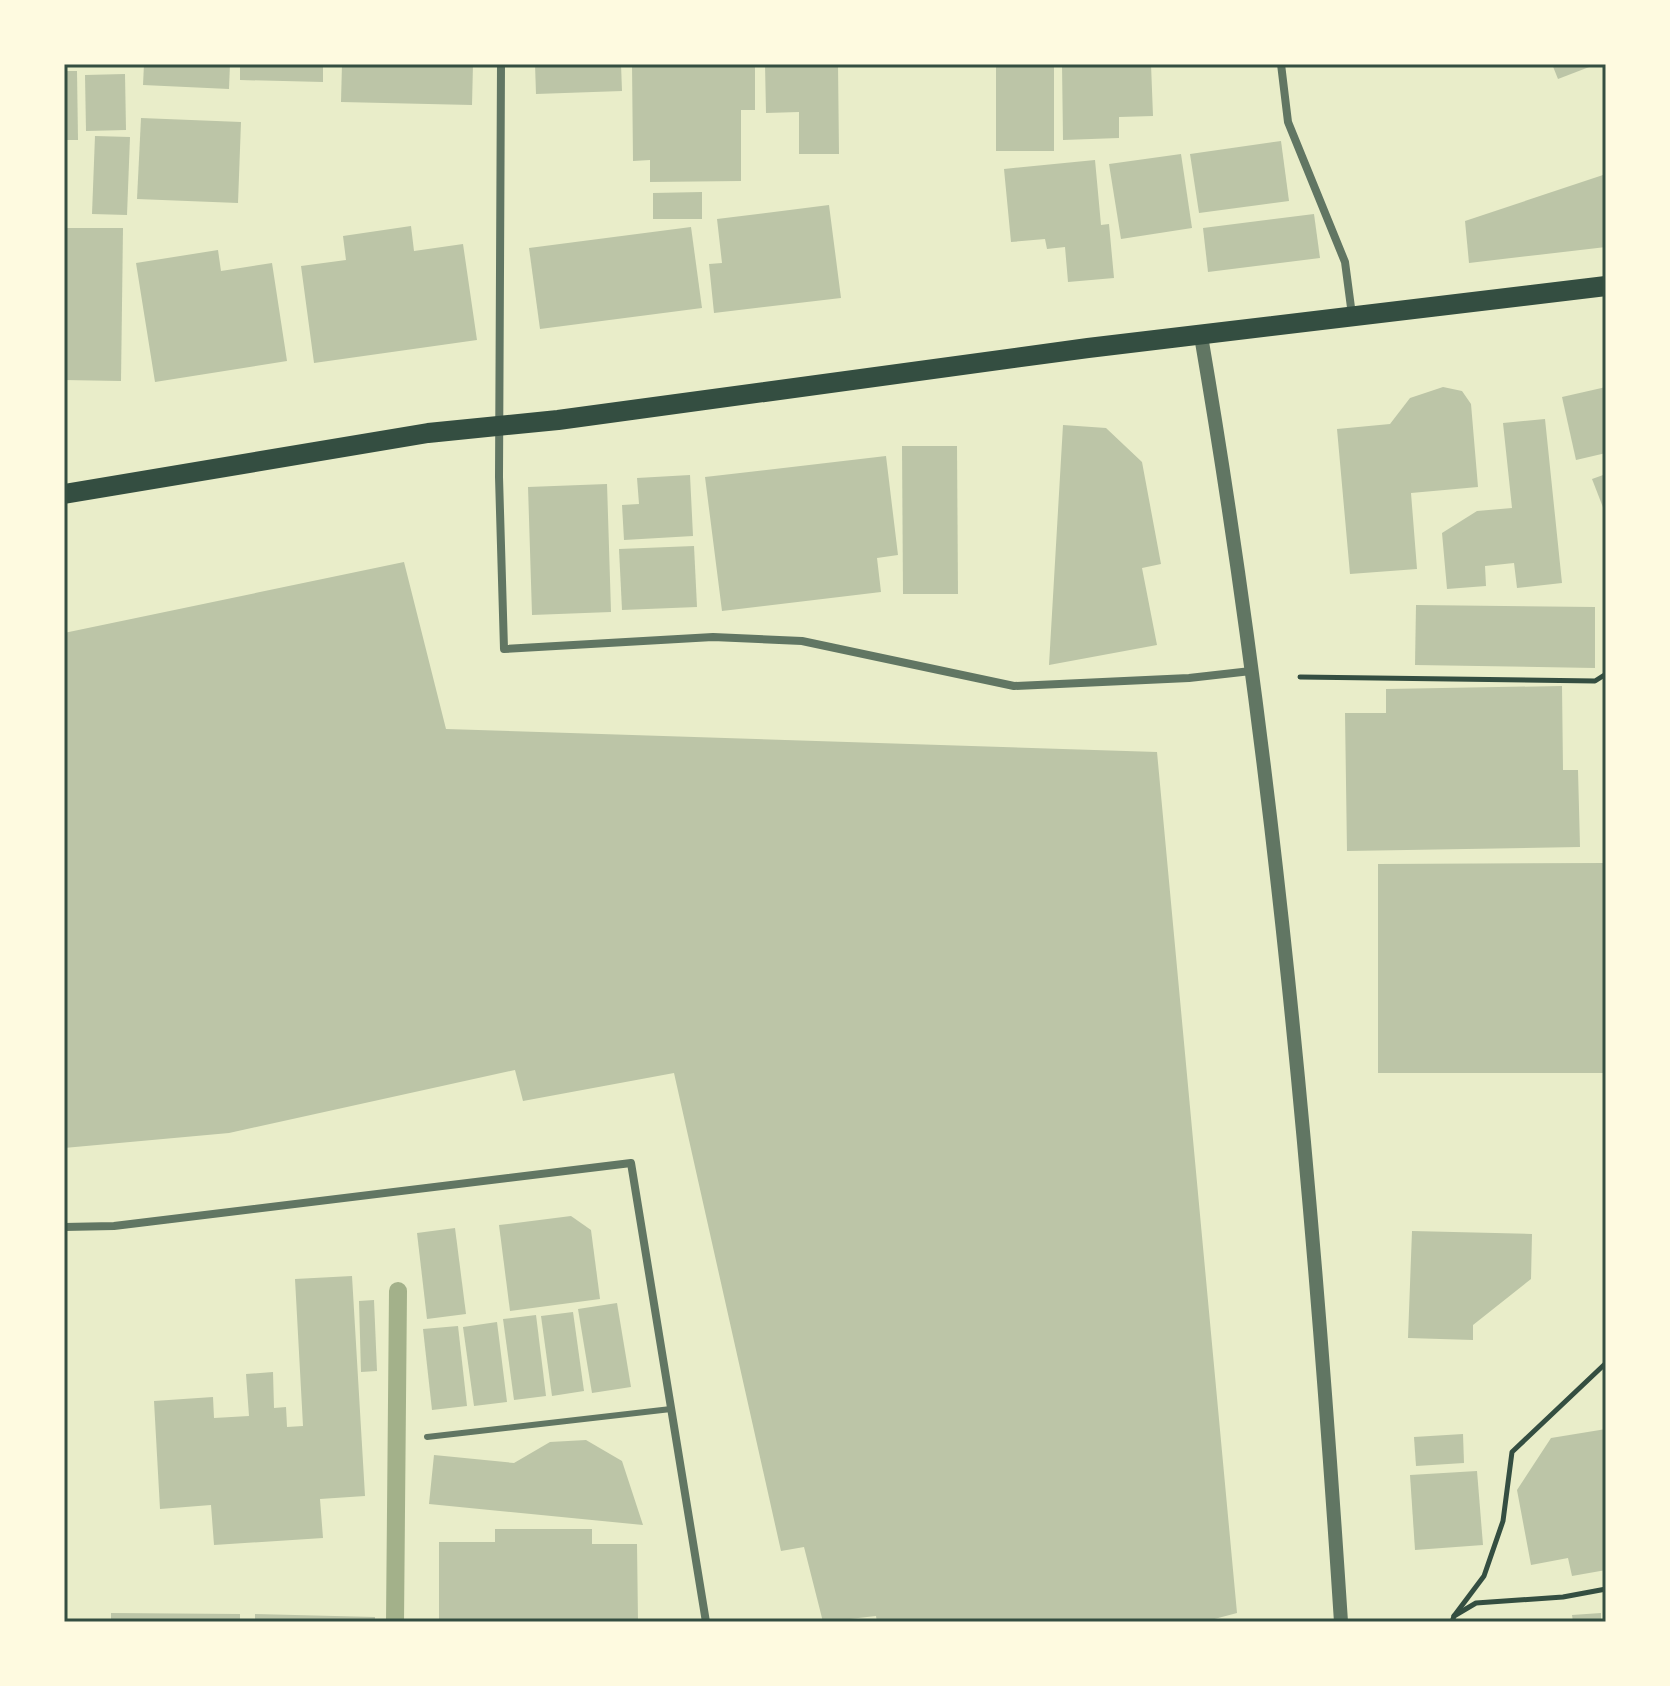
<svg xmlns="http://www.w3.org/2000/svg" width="1670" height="1686" viewBox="0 0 1670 1686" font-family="'Playfair Display',serif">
  <rect width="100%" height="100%" fill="#e9edc9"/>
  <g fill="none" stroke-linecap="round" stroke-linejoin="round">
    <polyline stroke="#a3b18a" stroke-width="18" points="395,1622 398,1291"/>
  </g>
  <g fill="#bcc5a7">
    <polygon points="144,64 230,64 229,89 143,85"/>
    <polygon points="240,64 323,64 323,82 240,80"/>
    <polygon points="342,64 473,64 472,105 341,102"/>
    <polygon points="535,64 621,64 622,91 536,94"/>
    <polygon points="632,64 755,64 755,110 741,110 741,181 650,182 650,160 633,161"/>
    <polygon points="765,64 838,64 839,154 799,154 799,112 766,113"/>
    <rect x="996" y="64" width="58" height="87"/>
    <polygon points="1062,64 1151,64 1153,116 1119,117 1119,138 1063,140"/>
    <polygon points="1552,64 1597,64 1558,79"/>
    <polygon points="64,71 77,71 78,140 64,140"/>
    <polygon points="125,74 126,130 86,131 85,75"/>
    <polygon points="141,118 241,122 238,203 137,199"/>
    <polygon points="95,136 130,137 127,215 92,214"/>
    <polygon points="1281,141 1289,201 1199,213 1190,154"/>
    <polygon points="1181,154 1192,228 1121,239 1109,164"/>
    <polygon points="1095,160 1101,225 1109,224 1114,278 1068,282 1065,247 1047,249 1045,239 1011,242 1004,169"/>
    <polygon points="1606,174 1606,247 1469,263 1465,221"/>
    <polygon points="702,192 702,219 653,219 653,193"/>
    <polygon points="829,205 841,298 714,313 709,264 722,263 717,219"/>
    <polygon points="1314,214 1320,258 1208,272 1203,228"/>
    <polygon points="411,226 414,251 463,244 477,340 314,363 301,266 346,260 343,236"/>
    <polygon points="691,227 702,308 540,329 529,248"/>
    <polygon points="64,228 123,228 121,381 64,380"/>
    <polygon points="218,250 221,271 272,263 287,361 155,382 136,263"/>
    <polygon points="1443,387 1462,391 1471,404 1478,487 1411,493 1417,569 1350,574 1337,429 1390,424 1410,398"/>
    <polygon points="1606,387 1606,453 1576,460 1562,397"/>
    <polygon points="1545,419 1562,583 1517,588 1514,563 1485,566 1486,586 1447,589 1442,533 1477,511 1512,508 1503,423"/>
    <polygon points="1063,425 1106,428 1142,462 1161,564 1142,568 1157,645 1049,665"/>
    <polygon points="902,446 957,446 958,594 903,594"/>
    <polygon points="886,456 898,555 877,558 881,592 722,611 705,477"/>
    <polygon points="1606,474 1606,515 1592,479"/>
    <polygon points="690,475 693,536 624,540 622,505 639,504 637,478"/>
    <polygon points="607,484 611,612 532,615 528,487"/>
    <polygon points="694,546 697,607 622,610 619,549"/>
    <polygon points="404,562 446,729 1157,752 1237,1613 1203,1622 877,1622 876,1616 823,1622 804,1547 781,1551 674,1073 523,1101 515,1070 229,1133 64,1148 64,633"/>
    <polygon points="1416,605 1595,607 1595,668 1415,665"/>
    <polygon points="1562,686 1563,770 1578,770 1580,847 1347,851 1345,713 1386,713 1386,689"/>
    <polygon points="1606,863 1606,1073 1378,1073 1378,864"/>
    <polygon points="571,1216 591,1230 600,1299 510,1311 499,1225"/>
    <polygon points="455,1228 466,1314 427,1319 417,1233"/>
    <polygon points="1412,1231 1532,1234 1531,1279 1473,1325 1473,1340 1408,1338"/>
    <polygon points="352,1276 365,1496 320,1499 323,1538 214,1545 211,1505 160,1509 154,1401 213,1397 214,1418 249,1416 246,1374 273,1372 274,1408 286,1407 287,1427 303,1426 295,1279"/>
    <polygon points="374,1300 377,1371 361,1372 359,1301"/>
    <polygon points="617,1303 631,1387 592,1393 578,1309"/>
    <polygon points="573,1312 584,1391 552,1396 541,1316"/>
    <polygon points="536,1315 546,1396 514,1400 503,1319"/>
    <polygon points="497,1322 507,1402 474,1406 463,1327"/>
    <polygon points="458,1326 467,1406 432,1410 423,1329"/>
    <polygon points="1606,1429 1606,1570 1572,1576 1568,1558 1531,1565 1517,1490 1551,1438"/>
    <polygon points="1463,1434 1464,1463 1416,1466 1414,1437"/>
    <polygon points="586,1440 622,1461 643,1525 429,1504 434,1455 514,1463 550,1442"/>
    <polygon points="1477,1471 1483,1545 1415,1550 1410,1475"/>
    <polygon points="495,1529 592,1529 592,1544 637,1544 638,1622 439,1622 439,1542 495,1542"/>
    <polygon points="111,1613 240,1614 240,1622 111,1622"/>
    <polygon points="1601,1613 1601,1622 1573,1622 1572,1615"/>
    <polygon points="255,1614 375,1617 375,1622 255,1622"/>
  </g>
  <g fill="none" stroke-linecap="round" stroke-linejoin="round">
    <g stroke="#344e41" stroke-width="5">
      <polyline points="1300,677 1595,681 1606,674"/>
      <polyline points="1454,1616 1484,1576 1503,1521 1512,1452 1606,1363"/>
      <polyline points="1452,1622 1454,1616 1476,1603 1563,1597 1606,1589"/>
    </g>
    <polyline stroke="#617663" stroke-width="6" points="427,1437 671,1409"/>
    <g stroke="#617663" stroke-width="8">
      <polyline points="501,64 499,477 504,649 713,637 802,641 1014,686 1189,678 1251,671"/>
      <polyline points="1281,64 1288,122 1345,262 1352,315"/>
      <polyline points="64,1227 114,1226 631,1163 706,1622"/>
    </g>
    <path stroke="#617663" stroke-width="14" d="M1201,336c73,426 112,855 140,1286"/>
    <polyline stroke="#344e41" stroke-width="20" points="64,494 428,433 558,420 1088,348 1606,286"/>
  </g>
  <rect width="1670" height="1686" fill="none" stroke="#fefae0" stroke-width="132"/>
  <rect x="66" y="66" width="1538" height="1554" fill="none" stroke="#344e41" stroke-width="3"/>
</svg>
